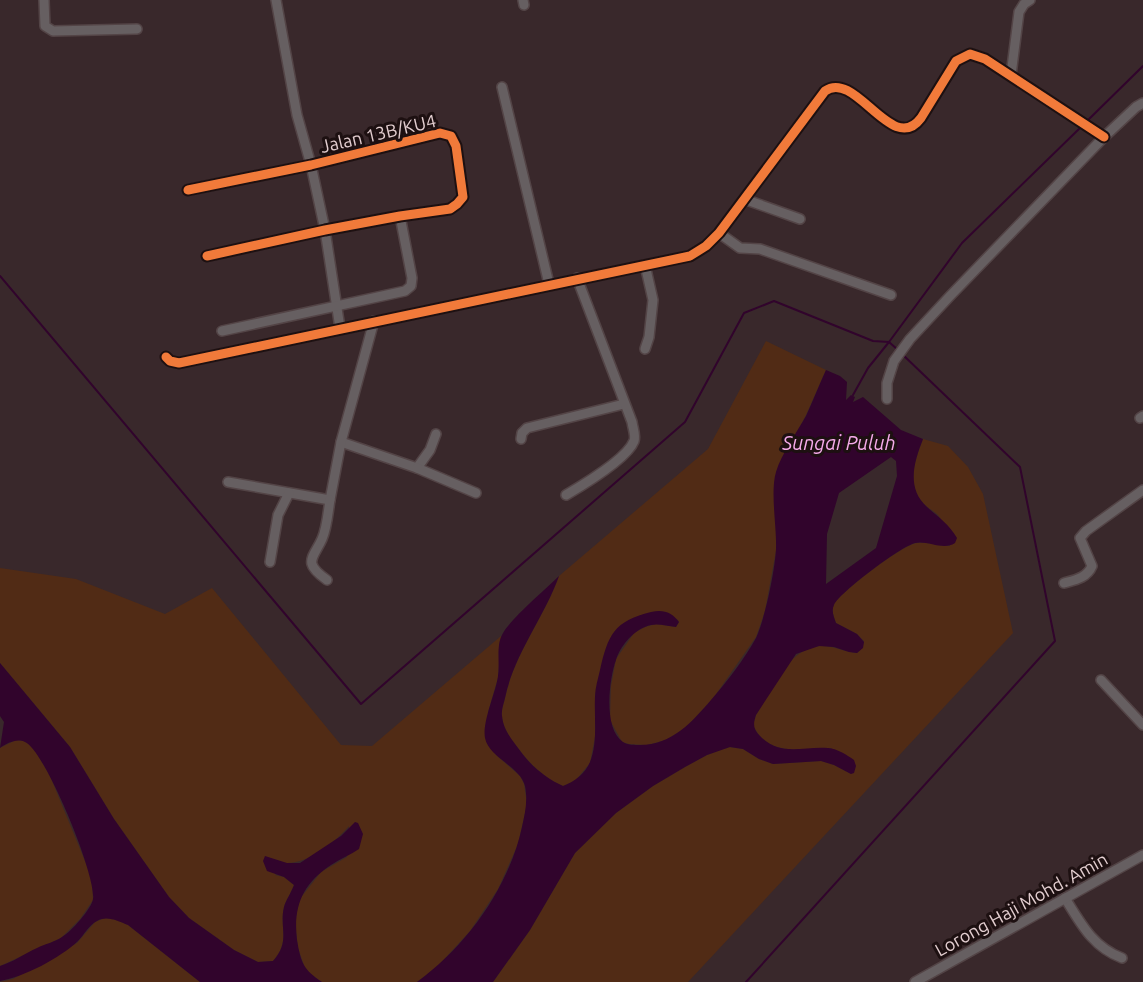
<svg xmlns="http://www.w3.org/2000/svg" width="1143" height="982" viewBox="0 0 1143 982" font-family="Ubuntu,sans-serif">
  <rect width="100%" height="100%" fill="#39282b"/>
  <g fill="#512b15">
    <path d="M766,341l60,29 -20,45 -30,57v79l-11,60 -9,26 -42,60 -27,30 -21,13 -19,5 -18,-1 -7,-2 -12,-22 1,-34 5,-27 18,-26 11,-6 11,-3 20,3 3,-5 -2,-3 -37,-4 -45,79v43l-5,26 -15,18 -12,5c-18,-7 -33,-22 -45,-38 -7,-9 -15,-19 -16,-32 -1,-6 2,-13 3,-18 9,-44 39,-80 54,-122l149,-127z"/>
    <path d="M923,439l25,7 20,21 15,27 30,139 -325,349h-195l37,-52 45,-77 41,-40 37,-27 32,-19 22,-12 22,-8 14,2 16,10 14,5 48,-3 13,4 17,9 -20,-26c-29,0 -63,10 -78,-23l3,-10c16,-25 31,-66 64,-69 13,-1 24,6 37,7l5,-5 2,-7 -7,-7 -21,-11c-2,-6 -5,-13 -2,-19 7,-12 69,-60 83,-61 11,-1 23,3 33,3 -3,-9 -6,-24 -12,-31 -5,-5 -11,-7 -15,-12 -17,-19 -8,-43 0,-64z"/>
    <path d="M0,568l76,11 89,35 47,-26 129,157 31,1 129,-110 -3,42 -10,34 8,43 24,21 4,8 3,20 -9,40 -20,45 -28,42 -33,36 -20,15h-95l-16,-11 -8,-23 -3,-26 4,-22 22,-28 26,-15 2,-31c-15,17 -39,37 -62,37l-12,12 9,2 10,8c-3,8 -8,15 -10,22 -5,21 7,33 -11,54l-15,1 -24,-12 -45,-32 -20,-21 -55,-78 -44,-72 -70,-84z"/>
    <polygon points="16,740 24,741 33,747 50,776 92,878 93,900 80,919 61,938 0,966 0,748"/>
    <polygon points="105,918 114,919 128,925 200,982 0,982 13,979 77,943 95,922"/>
  </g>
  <g fill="#31042c" fill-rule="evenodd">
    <path d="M826,370l14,6 7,6 -1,18 5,-5 4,2 -2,5 10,-5 38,33 22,9c-9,23 -17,49 4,68 11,10 22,17 30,31l-2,5c-12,8 -27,-3 -40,0 -15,4 -75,49 -81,62 -3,6 0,12 2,18l21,11 7,8 -1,6 -6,5 -8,-1 -15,-5 -15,-1 -23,8 -40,61c-3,9 -3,14 4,21 20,21 43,10 68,12 10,1 19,7 26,12l2,6 -2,7 -3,1 -17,-9 -13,-4 -48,3 -14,-5 -16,-10 -13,-2 -23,8 -22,12 -32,19 -37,27 -41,40 -45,77 -37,52h-76c50,-36 92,-95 105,-155 3,-14 6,-26 3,-41 -5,-20 -36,-28 -40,-48 -3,-16 11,-46 13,-62 2,-12 -2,-30 4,-41 7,-15 43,-45 57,-59 -15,42 -45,78 -54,122 -1,5 -4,12 -3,18 1,14 11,25 19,36 10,14 26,27 42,34 11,-4 22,-12 27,-24 8,-20 4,-44 5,-65 0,-9 3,-18 5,-27 8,-35 14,-49 51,-58 12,-3 21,0 28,10l-3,5c-11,-1 -20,-5 -31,0 -13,5 -25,20 -29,33 -7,19 -13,69 7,82 4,3 12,3 17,3 32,0 52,-23 71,-45 15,-17 34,-42 45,-62 9,-19 19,-68 20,-89 1,-21 -6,-57 0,-77 5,-17 21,-40 30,-56 7,-15 13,-31 20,-46zM891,457l5,4 1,15 -21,72 -50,36 1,-50 12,-41z"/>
    <path d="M0,663l70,84 44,72 55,78 20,21 45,32 24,12 15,-1c18,-20 6,-33 11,-54 2,-7 7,-14 10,-22l-10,-8 -17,-6 -4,-10 2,-5 22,7h13l41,-27 14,-14 3,1 5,11 -4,15c-9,6 -19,10 -28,16 -29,19 -38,42 -34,75 4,23 6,29 25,42h-122l-72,-57c-10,-4 -21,-10 -31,-4 -8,4 -13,14 -19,20 -18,17 -54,36 -78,40v-15c13,-4 24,-12 37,-18 8,-4 18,-6 25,-11 9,-5 30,-29 31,-38 4,-22 -48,-149 -68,-157 -8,-4 -18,1 -25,6l4,-26 -4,-6z"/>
  </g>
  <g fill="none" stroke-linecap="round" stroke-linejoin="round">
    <g stroke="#31042c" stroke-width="2">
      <polyline points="1085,123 1143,66"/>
      <polyline points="0,276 361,704 685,422 744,313 774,301 873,341 889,342 898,350"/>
      <polyline points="853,395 868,368 889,342 962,243 1081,127"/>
      <polyline points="746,982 1055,641 1020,467 902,354"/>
    </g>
    <defs>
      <g id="minor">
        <polyline points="44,0 45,26 53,31 137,29"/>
        <polyline points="276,0 297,115 311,165 325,230 340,328"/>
        <polyline points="523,0 524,5"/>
        <polyline points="1011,75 1019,12 1024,4 1030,0"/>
        <polyline points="502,87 549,284"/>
        <polyline points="188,190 311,165 440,133 451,136 456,146 463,197 457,204 450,209 400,216 325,230 207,256"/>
        <polyline points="744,199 800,219"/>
        <polyline points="719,233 740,248 760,249 891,295"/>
        <polyline points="222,331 405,291 411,286 412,278 400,216"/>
        <polyline points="645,349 649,337 653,300 645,265"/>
        <path d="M166,357l4,4 9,2 511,-107 16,-10 13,-13 106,-142c31,-22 67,66 96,27l35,-57 14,-7 15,5 119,78"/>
        <polyline points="887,399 887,383 894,361 910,339 950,296 1104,137 1136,107 1143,103"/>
        <polyline points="1140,418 1143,416"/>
        <polyline points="521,439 522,433 527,428 624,404"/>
        <polyline points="341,442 417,468 430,450 436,434"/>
        <polyline points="417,468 476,493"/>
        <polyline points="228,482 330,500 341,442 374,321"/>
        <path d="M566,495c17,-10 61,-36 68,-54 2,-5 -1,-12 -2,-19l-55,-144"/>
        <polyline points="270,562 278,515 289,493"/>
        <path d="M327,580c-25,-18 -14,-21 -5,-41 5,-11 6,-27 8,-39"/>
        <path d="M1064,583c11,-3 23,-5 28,-17l-12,-28 6,-7 57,-41"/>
        <polyline points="1101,680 1143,725"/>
        <path d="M1065,898c16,26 28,49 57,60"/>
        <polyline points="915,982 1143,855"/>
      </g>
    </defs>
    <use href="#minor" stroke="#534446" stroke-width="12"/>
    <use href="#minor" stroke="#665f61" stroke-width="9"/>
    <defs>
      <g id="cycleway">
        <polyline points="188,190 311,165 440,133 451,136 456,146 463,197 457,204 450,209 400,216 325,230 207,256"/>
        <path d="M166,357l4,4 9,2 511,-107 16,-10 13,-13 106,-142c31,-22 67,66 96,27l35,-57 14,-7 15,5 119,78"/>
      </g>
    </defs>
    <use href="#cycleway" stroke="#1d1011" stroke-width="13"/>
    <use href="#cycleway" stroke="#f17a3a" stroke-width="9"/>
  </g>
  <g text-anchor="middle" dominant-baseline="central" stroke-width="6" stroke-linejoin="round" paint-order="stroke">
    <g font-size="18" fill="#e3ced0" stroke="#1d1011">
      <text transform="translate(378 133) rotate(-13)">Jalan 13B/KU4</text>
      <text transform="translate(1021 904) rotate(-29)">Lorong Haji Mohd. Amin</text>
    </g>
    <g font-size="20" font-style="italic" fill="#f5aaea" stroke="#1d1011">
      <text x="839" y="442">Sungai Puluh</text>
    </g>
  </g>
</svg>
